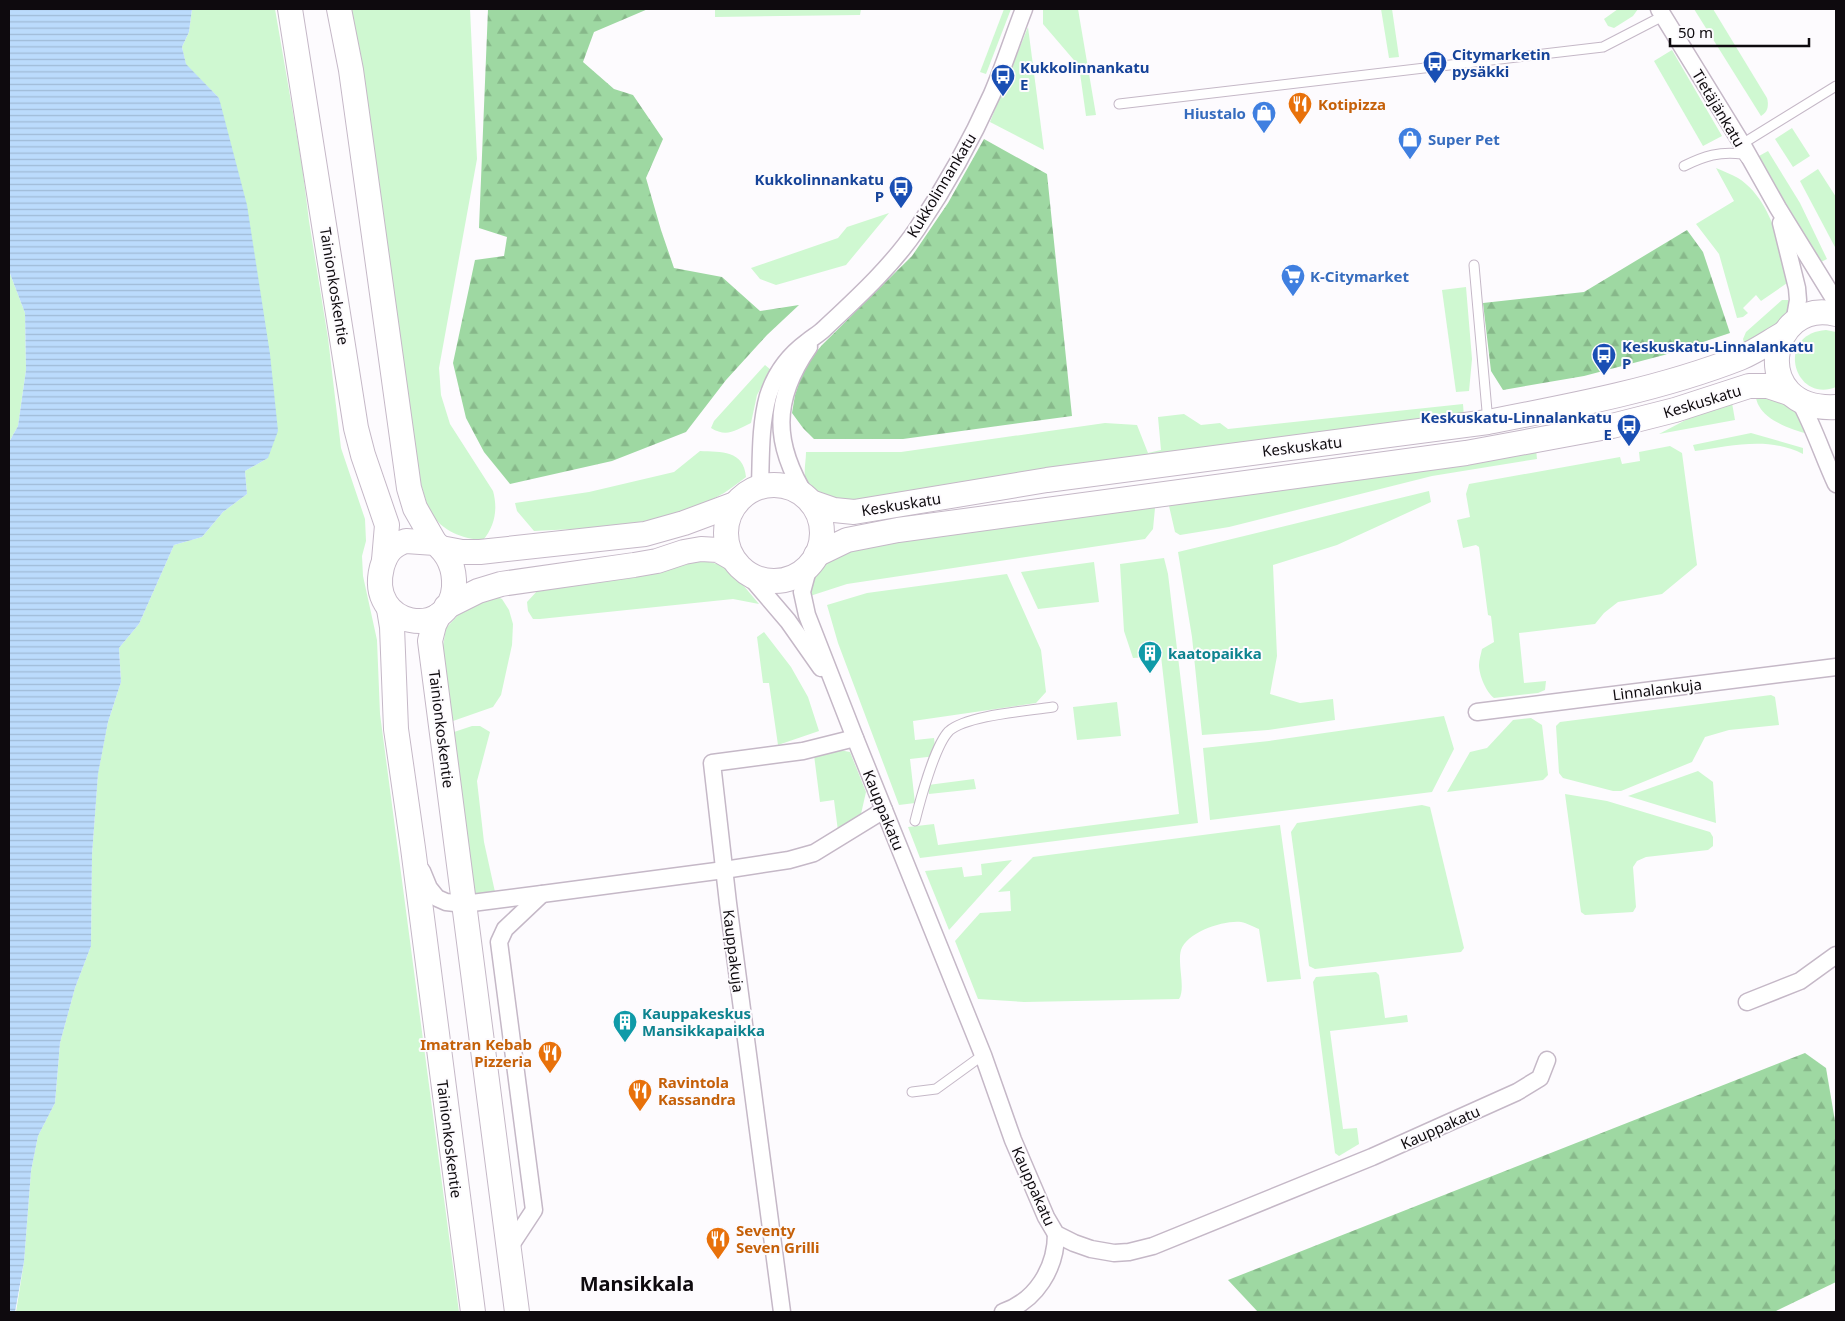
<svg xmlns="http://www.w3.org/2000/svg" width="1845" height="1321" viewBox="0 0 1845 1321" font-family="'Noto Sans',sans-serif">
  <defs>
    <pattern id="forest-firs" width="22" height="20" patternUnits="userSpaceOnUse" patternTransform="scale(1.25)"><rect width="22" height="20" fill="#9ed8a2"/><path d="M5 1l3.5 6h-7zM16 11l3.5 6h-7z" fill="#87b88a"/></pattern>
    <pattern id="water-rules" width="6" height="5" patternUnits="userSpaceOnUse" patternTransform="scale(1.25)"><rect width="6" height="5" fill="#bbdbfc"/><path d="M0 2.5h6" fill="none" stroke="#a0bbd7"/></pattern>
  </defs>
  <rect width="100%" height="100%" fill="#fdfbfe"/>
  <g fill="#cff8d1">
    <polygon points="192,9 275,9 302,165 309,221 328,338 341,448 365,519 366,541 362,556 363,576 377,640 380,714 459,1312 16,1312 24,1262 31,1171 38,1136 55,1103 60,1043 75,988 91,946 92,855 98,773 108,722 121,682 119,648 139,624 174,545 202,537 223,512 247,494 245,471 268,458 219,98 186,65 182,47 189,32"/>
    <path d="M349,9h121l7,150 -38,209 2,27 9,29 43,67c5,18 2,35 -10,49 -20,-1 -41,-9 -52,-27 -5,-9 -7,-21 -11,-31z"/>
    <polygon points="715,9 861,9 860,15 715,17"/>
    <polygon points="1004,9 1011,9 986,74 980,72"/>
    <polygon points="1043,9 1078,9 1096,115 1086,116 1079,66 1043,24"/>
    <polygon points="1381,9 1392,9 1399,57 1389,58"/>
    <polygon points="1618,9 1638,9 1633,16 1614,28 1608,26 1604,19"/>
    <path d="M1694,9h19l54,89c2,7 1,14 -6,18z"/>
    <polygon points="1028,27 1044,150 990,122"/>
    <polygon points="1672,50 1722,136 1703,146 1654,61"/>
    <polygon points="1792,128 1810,156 1793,167 1775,139"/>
    <polygon points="1768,151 1800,203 1827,259 1819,263 1759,156"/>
    <path d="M1716,168c7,3 15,6 22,10 33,21 42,68 52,103l-29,20 -5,-6 -13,13 5,5 -5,4 -6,1 -18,-64 -23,-30 38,-23z"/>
    <polygon points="1818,169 1836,197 1836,249 1800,181"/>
    <polygon points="889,213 846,265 776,285 760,279 751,268 838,238 847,227"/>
    <polygon points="9,271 25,313 26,370 18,426 9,442"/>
    <polygon points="1466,287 1472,359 1469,391 1456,392 1442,290"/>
    <path d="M1782,300h6l2,4c-2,22 -30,30 -46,39l-1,-4 3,-7z"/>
    <path d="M1826,330l10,2v55c-42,17 -62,-53 -10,-57z"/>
    <path d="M765,365l6,5 -14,25 -6,28c-15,7 -24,15 -40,5l3,-7z"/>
    <path d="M1755,394l28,5 11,11 14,24c-16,-4 -41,-13 -49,-28 -2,-3 -3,-8 -4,-12z"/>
    <polygon points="1732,403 1735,420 1659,434 1699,413"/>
    <path d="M1463,404l1,13 -610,88c-17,-4 -47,-6 -49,-29 -1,-7 1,-16 1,-24h95l204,-29 32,2 11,28 13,-3 -3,-33 26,-3 17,11 19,-2 8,6z"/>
    <path d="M1751,433l52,15v6c-35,-18 -72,-8 -108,-3l-2,-6z"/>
    <path d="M1670,446l12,7 15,112 -35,29 -44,8 -14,11 -9,11 -76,9 5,50 22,-2 -1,9 -7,3 -44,5c-8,-6 -15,-23 -15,-33 0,-5 2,-11 3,-16l12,-7 -3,-26 -3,-1 -9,-68 -3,-2 -13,3 -6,-28 13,-3 -4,-23 3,-10 151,-27 2,7 18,-3 -1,-9z"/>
    <polygon points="1536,449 1537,459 1432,476 1229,527 1180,535 1175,532 1169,506 1155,508 1153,529 1145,539 847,584 810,596 814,576 823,562 871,542"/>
    <path d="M700,451c21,1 44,-1 46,26 -7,5 -14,11 -22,16 -58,33 -125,35 -190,38l-17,-20 -2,-8 74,-11 85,-20z"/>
    <polygon points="1429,491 1431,502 1337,545 1273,565 1277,656 1270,694 1300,703 1333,699 1335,720 1268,730 1202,735 1192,637 1178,552"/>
    <polygon points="1164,558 1168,574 1198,823 920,858 908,827 934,824 938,845 1179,814 1161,656 1133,658 1124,631 1120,564"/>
    <polygon points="696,559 722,565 738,579 759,604 733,599 540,619 533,619 528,611 527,602 539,589"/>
    <polygon points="1094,562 1099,602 1038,609 1021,572"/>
    <polygon points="1007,574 1041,650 1046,692 1036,703 913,721 915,740 934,738 936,756 910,759 915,803 899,805 838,643 827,605 867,593"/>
    <polygon points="492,594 502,599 509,610 513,624 512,645 501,695 493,707 453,721 442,652 446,628 463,610"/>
    <polygon points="764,632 791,667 808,697 819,731 778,745 769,683 763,683 757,637"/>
    <polygon points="1771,695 1775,697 1779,725 1729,730 1705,737 1692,762 1621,791 1613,791 1563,778 1559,773 1556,726 1560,722"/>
    <polygon points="1117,702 1121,736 1077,740 1073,707"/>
    <polygon points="1444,716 1454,749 1432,792 1210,820 1203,748 1269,741"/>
    <polygon points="1531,718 1542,725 1548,775 1543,780 1447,792 1470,752 1487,748 1513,720"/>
    <polygon points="472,726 480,726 490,732 477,781 484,842 495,892 475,896 454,732"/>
    <polygon points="834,749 850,752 866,792 861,814 838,831 834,800 820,802 814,755"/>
    <polygon points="1698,771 1713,782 1716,823 1628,796"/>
    <polygon points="974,779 976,789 929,794 928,785"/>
    <polygon points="1565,794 1607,801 1710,832 1713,837 1713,846 1708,850 1646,857 1637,861 1633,867 1636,907 1633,912 1585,915 1581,912"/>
    <polygon points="1422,805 1430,807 1464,948 1461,952 1315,969 1309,966 1291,832 1297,823"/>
    <path d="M1280,825l21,154 -34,3 -8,-53c-5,-2 -12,-6 -18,-7 -17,-2 -54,10 -60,28 -4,14 5,38 -2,49l-155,3 -46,-3 -23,-58 25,-28 31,-2 -1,-20 -12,1 35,-35z"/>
    <polygon points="1012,860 949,930 925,871 962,867 964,877 982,875 981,864"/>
    <polygon points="1376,972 1379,975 1385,1018 1407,1015 1408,1022 1330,1031 1343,1129 1357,1128 1359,1144 1339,1156 1335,1153 1313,982 1316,977"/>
  </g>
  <g fill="url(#forest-firs)">
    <polygon points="488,9 648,9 594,32 583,62 614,89 633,95 663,139 646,178 661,230 674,268 722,277 760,311 799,305 767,335 726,380 686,432 612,461 510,484 484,452 466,418 453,363 475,260 504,256 507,237 479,228"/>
    <polygon points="984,139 1047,174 1072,416 903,439 814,439 803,428 792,413 795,395 805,365 822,345 912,256 948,203"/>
    <polygon points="1687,230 1703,252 1730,333 1664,355 1584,376 1503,390 1491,371 1483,303 1584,292"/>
    <polygon points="1805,1053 1826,1068 1836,1127 1836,1282 1774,1312 1258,1312 1228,1280"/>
  </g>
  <polygon fill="url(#water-rules)" points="9,9 192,9 189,32 182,47 186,64 219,98 247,205 270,354 278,431 268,458 245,471 247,494 223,512 202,537 174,545 139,624 119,648 121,682 108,722 98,774 92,855 91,946 75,988 60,1043 55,1103 38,1136 31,1171 24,1262 15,1312 9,1312 9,442 18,426 26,370 25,313 9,271"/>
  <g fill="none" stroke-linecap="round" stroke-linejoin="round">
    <defs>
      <g id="service">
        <polyline points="1119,104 1603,47 1663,16"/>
        <polyline points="1742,144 1836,86"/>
        <path d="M1684,166c20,-10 36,-15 58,-12l4,5"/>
        <polyline points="1474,265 1488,422"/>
        <path d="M915,821c5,-20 20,-76 34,-90 18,-16 79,-20 104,-24"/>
        <polyline points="912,1092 936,1089 983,1055"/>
      </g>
      <g id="minor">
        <polyline points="1659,9 1742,144 1778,208 1836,302"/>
        <polyline points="1781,223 1797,288 1798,300 1794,323"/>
        <path d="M1799,400c15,27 24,56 37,84"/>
        <path d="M760,486c1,-29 0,-61 8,-90 7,-22 20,-40 39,-54 6,-5 12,-8 18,-14 32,-30 67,-62 92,-99 29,-43 54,-88 75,-135 12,-28 21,-57 32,-85"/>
        <path d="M807,498c-34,-54 -35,-98 2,-151"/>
        <polyline points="809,566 802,592 807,615 855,738 983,1055 1013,1140 1046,1217 1056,1234 1074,1243 1091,1249 1114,1253 1129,1252 1153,1246 1372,1157 1517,1092 1540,1078 1547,1060"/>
        <polyline points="747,573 788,621 821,668"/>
        <polyline points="1477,712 1836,667"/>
        <polyline points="422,871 429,888 437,898 446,902 464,904 542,894 724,870 789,860 814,853 884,810"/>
        <polyline points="1747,1002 1800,981 1836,955"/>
        <polyline points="509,1248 534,1210 499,942 505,929 542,894"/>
        <polyline points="782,1312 728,903 712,763 803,751 855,738"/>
        <path d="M1003,1312c33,-11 53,-44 53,-78"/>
      </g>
      <g id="secondary">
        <polyline points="290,9 356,428 363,455 387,525 384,560"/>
        <polyline points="339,9 351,70 409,488 415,508 435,543"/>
        <path d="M1836,314c-69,-17 -88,98 0,93"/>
        <circle cx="774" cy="533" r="48"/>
        <path d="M811,502l23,8 20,2 193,-32 441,-58c83,-16 173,-33 252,-64 15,-6 29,-16 43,-24"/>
        <path d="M406,541l29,2c14,11 20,26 19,44 -4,54 -88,41 -72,-20 4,-14 10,-22 24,-26z"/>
        <polyline points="441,548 462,552 480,552 645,534 684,523 735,504"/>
        <polyline points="816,555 847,540 898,530 1466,453 1612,426 1675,410 1749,386 1768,386 1789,393"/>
        <polyline points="446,607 478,591 501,584 634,565 657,561 684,552 701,549 718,550 732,558"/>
        <polyline points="389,609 392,627 396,729 413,848 473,1312"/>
        <polyline points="439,615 434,625 430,641 517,1312"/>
      </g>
    </defs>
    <use href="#service" stroke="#c5b8c7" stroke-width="11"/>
    <use href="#minor" stroke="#c5b8c7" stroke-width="19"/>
    <use href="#secondary" stroke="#c5b8c7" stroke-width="26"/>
    <use href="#service" stroke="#fff" stroke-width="9"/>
    <use href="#minor" stroke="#fff" stroke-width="16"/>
    <use href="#secondary" stroke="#fff" stroke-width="24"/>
  </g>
  <defs>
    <symbol id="bus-pin" viewBox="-11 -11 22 30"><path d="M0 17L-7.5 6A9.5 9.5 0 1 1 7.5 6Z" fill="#1a4fb4" stroke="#fdfbfe"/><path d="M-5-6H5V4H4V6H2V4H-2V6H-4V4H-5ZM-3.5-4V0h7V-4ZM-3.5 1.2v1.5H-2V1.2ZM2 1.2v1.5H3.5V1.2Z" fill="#fff"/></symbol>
    <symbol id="restaurant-pin" viewBox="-11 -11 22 30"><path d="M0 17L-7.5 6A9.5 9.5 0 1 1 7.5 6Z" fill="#e8710a" stroke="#fdfbfe"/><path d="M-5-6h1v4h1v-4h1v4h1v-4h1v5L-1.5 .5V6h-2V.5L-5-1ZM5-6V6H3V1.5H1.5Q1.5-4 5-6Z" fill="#fff"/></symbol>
    <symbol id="shop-pin" viewBox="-11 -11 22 30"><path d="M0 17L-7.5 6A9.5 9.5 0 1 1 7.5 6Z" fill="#3f7fe0" stroke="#fdfbfe"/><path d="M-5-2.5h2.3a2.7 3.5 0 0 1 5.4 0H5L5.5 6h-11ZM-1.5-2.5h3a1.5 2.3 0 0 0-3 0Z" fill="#fff"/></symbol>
    <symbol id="supermarket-pin" viewBox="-11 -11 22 30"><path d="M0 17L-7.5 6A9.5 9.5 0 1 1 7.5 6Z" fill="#3f7fe0" stroke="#fdfbfe"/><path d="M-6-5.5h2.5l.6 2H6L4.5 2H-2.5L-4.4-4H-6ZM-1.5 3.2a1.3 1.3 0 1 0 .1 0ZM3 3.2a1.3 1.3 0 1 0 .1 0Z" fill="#fff"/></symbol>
    <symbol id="building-pin" viewBox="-11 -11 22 30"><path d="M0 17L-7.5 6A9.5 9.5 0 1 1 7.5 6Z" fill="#0f9aa8" stroke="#fdfbfe"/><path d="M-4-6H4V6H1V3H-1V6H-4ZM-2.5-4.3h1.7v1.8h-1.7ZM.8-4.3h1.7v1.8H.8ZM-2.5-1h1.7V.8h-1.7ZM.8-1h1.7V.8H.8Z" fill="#fff"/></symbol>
  </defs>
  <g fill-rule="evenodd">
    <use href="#bus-pin" x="1421" y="49" width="28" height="38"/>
    <use href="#bus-pin" x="989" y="62" width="28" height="38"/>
    <use href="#restaurant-pin" x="1286" y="90" width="28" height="38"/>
    <use href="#shop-pin" x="1250" y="99" width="28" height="38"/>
    <use href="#shop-pin" x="1396" y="125" width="28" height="38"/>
    <use href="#bus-pin" x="887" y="174" width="28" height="38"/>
    <use href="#supermarket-pin" x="1279" y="262" width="28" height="38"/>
    <use href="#bus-pin" x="1590" y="341" width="28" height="38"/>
    <use href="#bus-pin" x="1615" y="412" width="28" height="38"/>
    <use href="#building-pin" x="1136" y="639" width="28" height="38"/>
    <use href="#building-pin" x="611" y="1008" width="28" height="38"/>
    <use href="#restaurant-pin" x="536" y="1039" width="28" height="38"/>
    <use href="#restaurant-pin" x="626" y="1077" width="28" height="38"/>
    <use href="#restaurant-pin" x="704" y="1225" width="28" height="38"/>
  </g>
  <g text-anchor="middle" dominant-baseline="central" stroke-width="4" stroke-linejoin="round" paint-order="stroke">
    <g font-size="15" font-weight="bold" fill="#164399" stroke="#fdfbfe" text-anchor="start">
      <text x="1452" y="54">Citymarketin<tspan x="1452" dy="17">pysäkki</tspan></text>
      <text x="1020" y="67">Kukkolinnankatu<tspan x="1020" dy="17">E</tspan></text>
      <text x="884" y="179" text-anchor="end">Kukkolinnankatu<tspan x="884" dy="17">P</tspan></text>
      <text x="1622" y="346">Keskuskatu-Linnalankatu<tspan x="1622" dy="17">P</tspan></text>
      <text x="1612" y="417" text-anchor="end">Keskuskatu-Linnalankatu<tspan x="1612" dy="17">E</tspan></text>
    </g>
    <g font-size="15" font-weight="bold" fill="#c56008" stroke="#fdfbfe" text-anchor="start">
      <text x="1318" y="104">Kotipizza</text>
      <text x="532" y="1044" text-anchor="end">Imatran Kebab<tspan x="532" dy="17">Pizzeria</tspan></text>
      <text x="658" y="1082">Ravintola<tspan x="658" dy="17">Kassandra</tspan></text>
      <text x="736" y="1230">Seventy<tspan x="736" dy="17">Seven Grilli</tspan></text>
    </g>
    <g font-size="15" fill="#0e0a0e" stroke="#fdfbfe">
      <text transform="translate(1719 108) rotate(59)">Tietäjänkatu</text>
      <text transform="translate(941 185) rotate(-59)">Kukkolinnankatu</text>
      <text transform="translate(335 286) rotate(81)">Tainionkoskentie</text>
      <text transform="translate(1702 401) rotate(-17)">Keskuskatu</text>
      <text transform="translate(1302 446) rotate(-7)">Keskuskatu</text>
      <text transform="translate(901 504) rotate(-9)">Keskuskatu</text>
      <text transform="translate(1657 689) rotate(-7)">Linnalankuja</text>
      <text transform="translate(442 729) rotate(83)">Tainionkoskentie</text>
      <text transform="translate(884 810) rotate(68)">Kauppakatu</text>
      <text transform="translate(734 951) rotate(83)">Kauppakuja</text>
      <text transform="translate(1440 1127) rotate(-24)">Kauppakatu</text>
      <text transform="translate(450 1139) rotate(83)">Tainionkoskentie</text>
      <text transform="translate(1034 1186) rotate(66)">Kauppakatu</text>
    </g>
    <g font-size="15" font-weight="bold" fill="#366cbe" stroke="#fdfbfe" text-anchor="start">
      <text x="1246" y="113" text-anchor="end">Hiustalo</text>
      <text x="1428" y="139">Super Pet</text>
      <text x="1310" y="276">K-Citymarket</text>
    </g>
    <g font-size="15" font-weight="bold" fill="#0d838f" stroke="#fdfbfe" text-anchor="start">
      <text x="1168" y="653">kaatopaikka</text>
      <text x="642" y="1013">Kauppakeskus<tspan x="642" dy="17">Mansikkapaikka</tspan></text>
    </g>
    <g font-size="20" font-weight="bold" fill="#0e0a0e" stroke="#fdfbfe">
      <text x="637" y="1283">Mansikkala</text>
    </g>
  </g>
  <rect width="1845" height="1321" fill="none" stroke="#0e0a0e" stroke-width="20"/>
  <path d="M1670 38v8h139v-8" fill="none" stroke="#0e0a0e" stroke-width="2.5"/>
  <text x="1678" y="38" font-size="15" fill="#0e0a0e" stroke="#fdfbfe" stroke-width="4" paint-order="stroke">50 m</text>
</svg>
